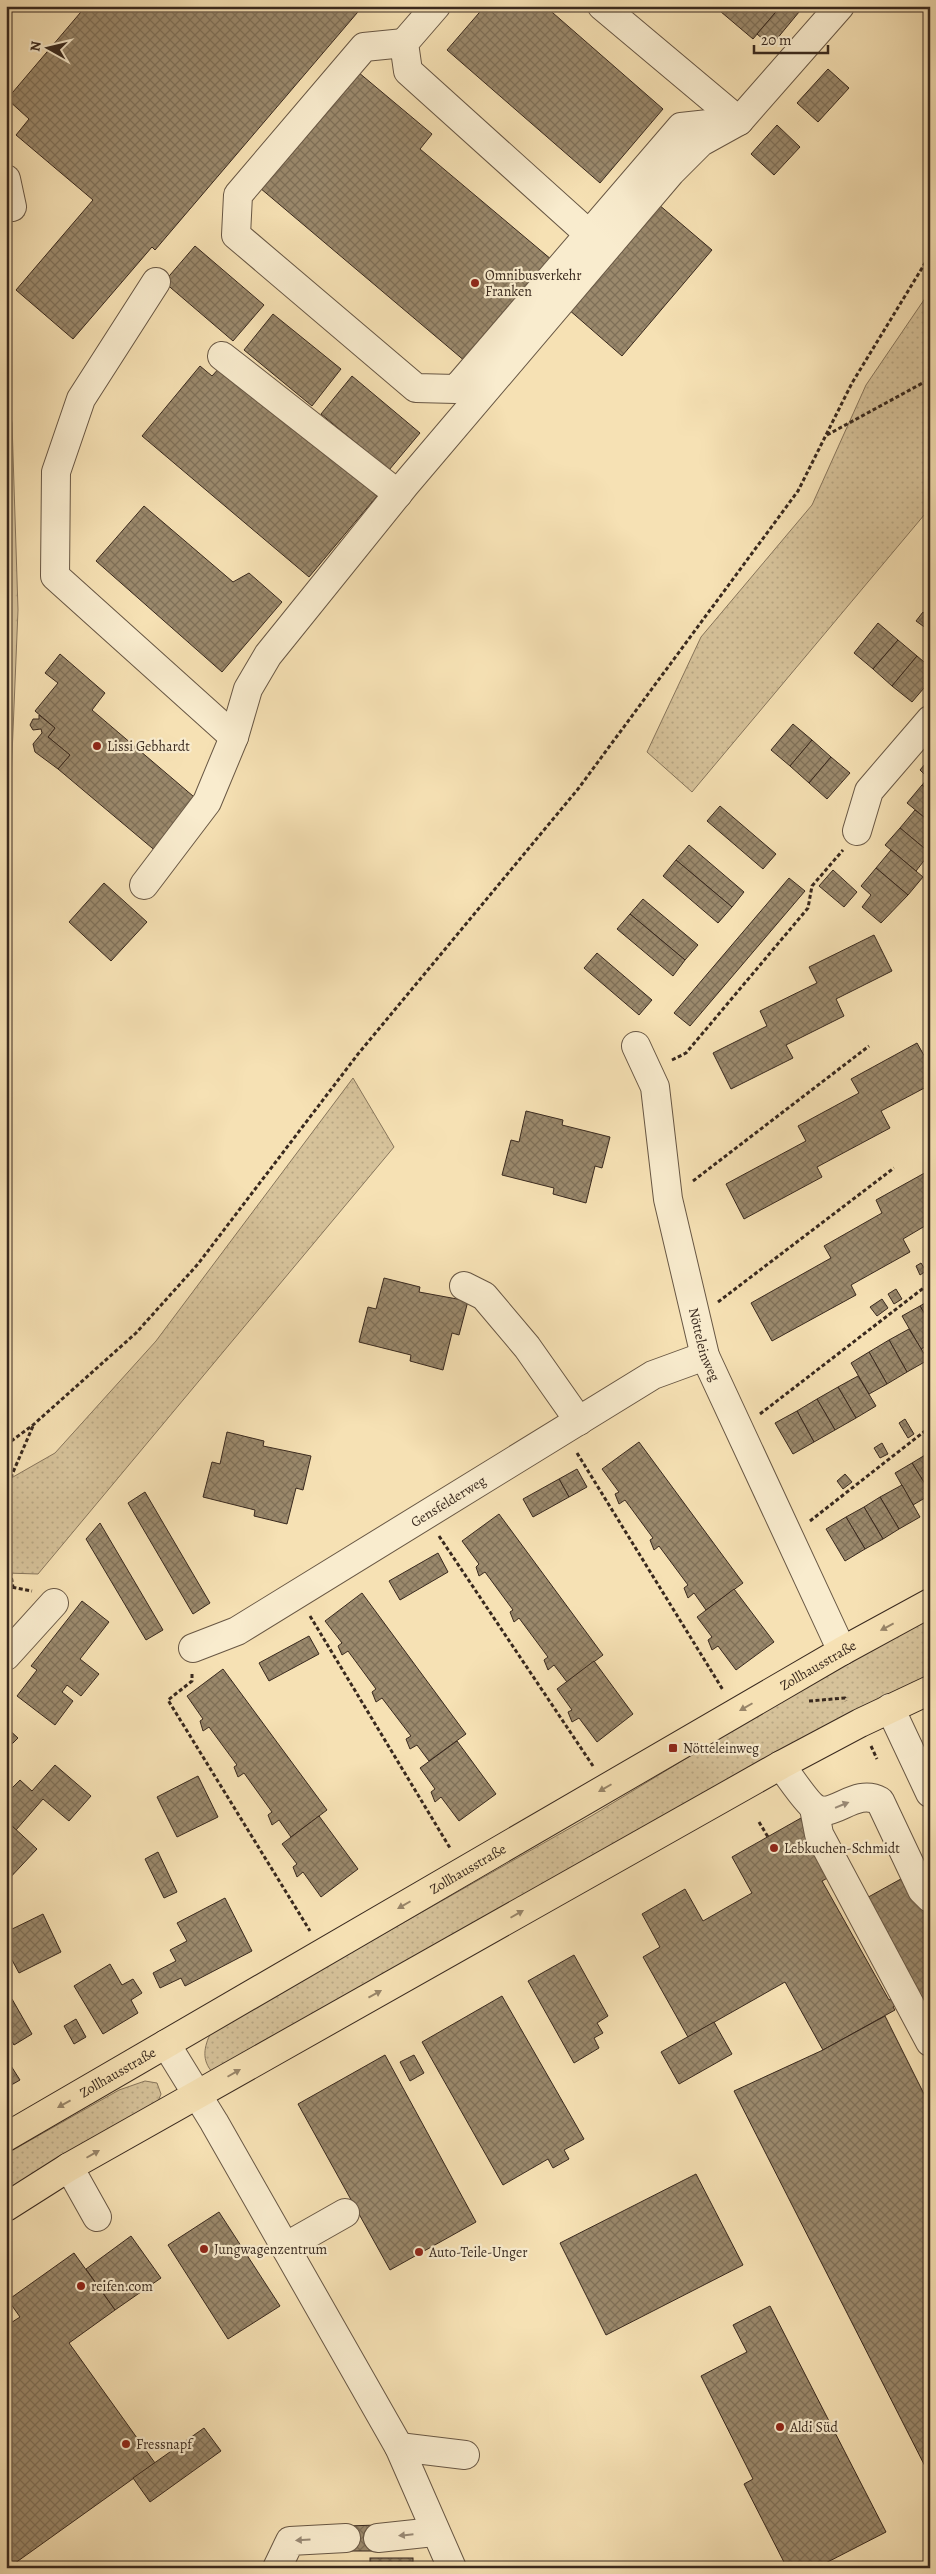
<svg xmlns="http://www.w3.org/2000/svg" width="936" height="2574" viewBox="0 0 936 2574" font-family="Alegreya,serif">
  <defs>
    <pattern id="grass-dots" width="8" height="8" patternUnits="userSpaceOnUse" patternTransform="scale(1.25)"><rect width="8" height="8" fill="#d6c29a"/><path d="M2 2h.1M6 6h.1" fill="none" stroke="#b8a784" stroke-width="1.8" stroke-linecap="round"/></pattern>
    <pattern id="forest-firs" width="22" height="20" patternUnits="userSpaceOnUse" patternTransform="scale(1.25)"><rect width="22" height="20" fill="#d6c29a"/><path d="M5 1l3.5 6h-7zM16 11l3.5 6h-7z" fill="#b8a784"/></pattern>
    <pattern id="building-cross-hatch" width="8" height="8" patternUnits="userSpaceOnUse" patternTransform="scale(1.25)"><rect width="8" height="8" fill="#9b896c"/><path d="M0 0l8 8M0 8l8-8" fill="none" stroke="#7f7058"/></pattern>
  </defs>
  <rect width="100%" height="100%" fill="#f6e1b4"/>
  <filter id="stains"><feTurbulence type="fractalNoise" baseFrequency=".004" numOctaves="4"/><feColorMatrix values="0 0 0 0 .2 0 0 0 0 .09 0 0 0 0 .02 0 0 0 .5 -.17"/></filter>
  <radialGradient id="worn" r=".72"><stop offset=".6" stop-color="#630" stop-opacity="0"/><stop offset="1" stop-color="#630" stop-opacity=".3"/></radialGradient>
  <g fill="url(#grass-dots)" stroke="#88765c">
    <polygon points="930,291 930,508 692,792 647,752 701,637 812,505 866,385"/>
    <polygon points="353,1078 394,1147 38,1574 6,1573 6,1481 55,1453 156,1341"/>
    <path d="M930,1615v72l-717,386c-12,-13 -9,-26 -2,-41l382,-217 260,-158z"/>
    <polygon points="145,2081 157,2083 161,2094 155,2109 6,2199 6,2154 119,2090"/>
  </g>
  <polygon fill="url(#forest-firs)" stroke="#88765c" points="6,382 12,423 18,610 10,804 6,824"/>
  <g fill="url(#building-cross-hatch)" stroke="#39291e">
    <polygon points="86,6 363,6 155,250 152,247 73,339 16,290 93,200 16,135 29,119 7,99"/>
    <polygon points="485,6 545,6 663,109 600,183 447,50"/>
    <polygon points="714,6 781,6 753,39"/>
    <polygon points="781,6 804,6 771,46 757,34"/>
    <polygon points="828,69 849,88 818,122 797,103"/>
    <polygon points="358,72 432,134 420,149 552,260 466,362 260,188"/>
    <polygon points="777,125 800,147 774,175 751,154"/>
    <polygon points="658,204 712,250 622,356 568,309"/>
    <polygon points="195,246 264,305 233,341 164,282"/>
    <polygon points="273,314 341,369 312,406 244,350"/>
    <polygon points="222,365 377,496 309,577 142,436 200,366 212,376"/>
    <polygon points="352,376 420,433 389,470 321,414"/>
    <polygon points="144,506 233,582 249,573 282,602 222,672 96,561"/>
    <polygon points="923,612 930,618 930,631 916,621"/>
    <polygon points="878,623 898,640 873,669 854,653"/>
    <polygon points="898,640 917,656 892,686 873,669"/>
    <polygon points="60,654 105,693 92,710 200,802 158,853 58,769 70,755 48,737 55,728 35,711 58,683 45,673"/>
    <polygon points="917,656 930,667 930,681 912,702 892,686"/>
    <polygon points="39,715 55,728 48,737 70,755 58,769 35,752 33,744 42,733 41,729 33,730 30,725 33,719 39,719"/>
    <polygon points="793,724 812,740 790,766 771,750"/>
    <polygon points="812,740 831,757 809,783 790,766"/>
    <polygon points="831,757 850,773 827,799 809,783"/>
    <polygon points="930,758 930,792 922,785 928,778 920,770"/>
    <polygon points="922,785 930,792 930,822 907,803"/>
    <polygon points="720,806 776,854 763,869 707,821"/>
    <polygon points="915,810 930,822 930,853 900,828"/>
    <polygon points="900,828 930,853 916,871 885,845"/>
    <polygon points="689,845 744,892 732,907 676,860"/>
    <polygon points="891,850 923,877 908,895 876,868"/>
    <polygon points="676,860 732,907 718,923 663,876"/>
    <polygon points="876,868 908,895 881,923 862,907 871,895 861,886"/>
    <polygon points="833,870 857,892 844,907 819,886"/>
    <polygon points="789,878 805,891 690,1026 674,1013"/>
    <polygon points="104,883 147,922 111,961 69,922"/>
    <polygon points="643,899 698,945 685,960 630,914"/>
    <polygon points="630,914 685,960 673,976 617,929"/>
    <polygon points="874,935 892,971 836,999 844,1016 786,1045 793,1058 731,1089 713,1053 767,1026 760,1011 817,983 809,967"/>
    <polygon points="597,953 652,1000 639,1015 584,968"/>
    <polygon points="917,1043 930,1066 930,1085 881,1111 890,1128 817,1167 822,1177 744,1219 726,1184 806,1141 798,1126 859,1093 851,1079"/>
    <polygon points="526,1111 563,1120 562,1125 610,1137 602,1168 595,1166 586,1203 553,1194 554,1188 502,1175 511,1140 519,1142"/>
    <polygon points="930,1170 930,1223 903,1239 910,1252 851,1285 856,1295 772,1341 751,1303 831,1258 824,1246 882,1213 876,1200"/>
    <polygon points="921,1263 926,1271 920,1275 916,1266"/>
    <polygon points="384,1278 420,1287 419,1292 468,1301 459,1335 452,1333 443,1370 410,1361 411,1355 359,1342 368,1307 376,1309"/>
    <polygon points="896,1289 902,1299 894,1304 888,1294"/>
    <polygon points="882,1299 888,1308 877,1316 870,1307"/>
    <polygon points="930,1300 930,1323 920,1306"/>
    <polygon points="920,1306 930,1323 930,1344 921,1349 902,1316"/>
    <polygon points="909,1329 928,1360 907,1372 889,1340"/>
    <polygon points="889,1340 907,1372 887,1384 869,1352"/>
    <polygon points="869,1352 887,1384 869,1394 851,1363"/>
    <polygon points="858,1376 876,1406 856,1418 838,1387"/>
    <polygon points="838,1387 856,1418 835,1430 817,1399"/>
    <polygon points="817,1399 835,1430 814,1442 797,1411"/>
    <polygon points="797,1411 814,1442 793,1454 775,1423"/>
    <polygon points="905,1419 914,1434 908,1438 899,1423"/>
    <polygon points="227,1432 264,1441 263,1446 311,1456 303,1490 296,1488 287,1524 254,1516 255,1510 203,1497 212,1462 220,1464"/>
    <polygon points="639,1442 743,1583 706,1610 694,1593 688,1598 684,1588 688,1585 659,1546 654,1550 650,1540 653,1538 625,1500 619,1504 615,1494 619,1492 602,1469"/>
    <polygon points="882,1443 888,1454 880,1458 874,1448"/>
    <polygon points="930,1452 930,1492 912,1463"/>
    <polygon points="912,1463 930,1492 930,1495 913,1505 895,1473"/>
    <polygon points="577,1469 587,1487 569,1497 559,1479"/>
    <polygon points="845,1474 852,1482 843,1489 837,1481"/>
    <polygon points="559,1479 569,1497 533,1517 523,1499"/>
    <polygon points="902,1485 920,1517 899,1529 880,1497"/>
    <polygon points="145,1492 210,1603 193,1614 128,1503"/>
    <polygon points="880,1497 899,1529 883,1539 864,1507"/>
    <polygon points="864,1507 883,1539 865,1549 846,1517"/>
    <polygon points="499,1514 603,1655 567,1682 554,1665 548,1670 544,1660 548,1657 519,1618 514,1622 510,1612 513,1610 485,1572 479,1576 476,1567 479,1564 462,1541"/>
    <polygon points="846,1517 865,1549 845,1561 826,1529"/>
    <polygon points="100,1523 163,1630 146,1640 86,1539"/>
    <polygon points="438,1553 448,1572 400,1600 389,1581"/>
    <polygon points="734,1589 774,1642 736,1670 718,1646 712,1650 708,1640 712,1637 697,1617"/>
    <polygon points="362,1593 466,1734 429,1761 417,1745 410,1749 406,1739 411,1736 382,1698 376,1702 372,1692 376,1689 348,1651 342,1655 338,1646 342,1643 325,1621"/>
    <polygon points="82,1601 109,1622 80,1659 99,1674 81,1696 67,1685 62,1692 73,1701 55,1725 17,1696 37,1670 31,1666"/>
    <polygon points="309,1636 319,1654 269,1681 259,1663"/>
    <polygon points="594,1661 633,1714 597,1742 579,1718 572,1722 568,1712 572,1710 557,1689"/>
    <polygon points="223,1669 327,1810 291,1837 279,1820 272,1825 268,1815 272,1812 244,1773 238,1777 234,1767 237,1765 209,1727 203,1731 200,1721 203,1719 187,1696"/>
    <polygon points="6,1727 18,1738 8,1748 6,1747"/>
    <polygon points="457,1741 496,1794 459,1821 441,1797 435,1802 431,1792 435,1789 420,1768"/>
    <polygon points="55,1765 91,1796 69,1821 43,1799 16,1830 10,1824 6,1828 8,1811 6,1809 6,1794 20,1780 32,1791"/>
    <polygon points="198,1776 218,1817 177,1837 157,1797"/>
    <polygon points="319,1816 358,1869 321,1897 303,1872 297,1877 293,1867 297,1864 282,1844"/>
    <polygon points="801,1818 833,1875 822,1881 889,2000 911,1988 863,1900 917,1870 930,1893 930,2005 922,2009 914,1995 893,2007 895,2010 823,2050 785,1982 688,2037 643,1957 660,1947 642,1914 685,1889 703,1921 752,1893 732,1857"/>
    <polygon points="10,1824 37,1849 6,1882 6,1828"/>
    <polygon points="158,1852 177,1892 164,1898 145,1859"/>
    <polygon points="225,1898 252,1951 185,1986 181,1978 160,1988 153,1973 176,1961 170,1950 187,1941 177,1923"/>
    <polygon points="43,1914 61,1952 19,1973 6,1949 6,1932"/>
    <polygon points="574,1955 608,2016 597,2023 603,2033 594,2038 599,2048 574,2063 528,1981"/>
    <polygon points="110,1964 122,1985 133,1979 142,1993 131,2000 138,2013 103,2034 74,1986"/>
    <polygon points="502,1996 584,2139 564,2150 569,2159 553,2168 548,2159 503,2185 422,2042"/>
    <polygon points="12,1999 32,2034 14,2045 6,2032 6,2003"/>
    <polygon points="885,2016 930,2106 930,2476 734,2091 823,2050"/>
    <polygon points="76,2019 86,2037 74,2044 64,2026"/>
    <polygon points="714,2022 732,2054 679,2084 661,2052"/>
    <polygon points="385,2055 476,2222 390,2270 298,2104"/>
    <polygon points="414,2055 424,2073 410,2081 400,2062"/>
    <polygon points="6,2058 20,2080 6,2088"/>
    <polygon points="696,2174 743,2265 606,2335 560,2243"/>
    <polygon points="219,2212 280,2306 228,2339 168,2245"/>
    <polygon points="131,2236 161,2278 115,2310 86,2269"/>
    <polygon points="74,2253 115,2310 69,2343 155,2463 11,2566 6,2559 6,2326 20,2317 8,2300"/>
    <polygon points="770,2306 886,2532 816,2568 787,2568 744,2484 753,2479 701,2376 747,2352 733,2325"/>
    <polygon points="204,2428 221,2451 150,2502 133,2478"/>
    <polygon points="378,2525 378,2551 347,2551 347,2526"/>
    <rect x="370" y="2558" width="43" height="10"/>
  </g>
  <g fill="none" stroke-linecap="round" stroke-linejoin="round">
    <defs>
      <g id="minor">
        <polyline points="436,6 404,43 408,71 602,246"/>
        <polyline points="602,6 739,121"/>
        <polyline points="404,43 364,47 238,195 236,235 416,388 456,389 681,127 727,122"/>
        <polyline points="6,179 12,207"/>
        <polyline points="156,282 81,399 56,472 55,576 234,737"/>
        <polyline points="222,356 398,494"/>
        <polyline points="857,831 869,791 930,720"/>
        <polyline points="144,885 207,802 234,737 248,689 268,655 405,485 671,172 701,142 739,121 840,6"/>
        <path id="s1" d="M636,1046l19,41 13,112 37,157 137,295"/>
        <polyline points="464,1286 484,1296 527,1347 579,1421"/>
        <path id="s2" d="M193,1648l44,-17 416,-256 52,-19"/>
        <polyline points="6,1656 54,1603"/>
        <polyline points="890,1708 930,1793"/>
        <path d="M781,1765c7,10 26,38 34,43 18,12 40,-21 65,-7l42,89 8,8"/>
        <polyline points="814,1808 819,1834 930,2042"/>
        <polyline points="166,2044 214,2122 399,2447 452,2568"/>
        <polyline points="69,2167 97,2217"/>
        <polyline points="285,2247 345,2213"/>
        <polyline points="399,2447 465,2455"/>
        <polyline points="378,2538 434,2532"/>
        <polyline points="277,2568 290,2541 346,2538"/>
      </g>
      <g id="major">
        <path id="s3" d="M6,2137l836,-486 88,-48"/>
        <polyline points="6,2207 69,2167 781,1765 860,1723 930,1690"/>
      </g>
    </defs>
    <use href="#minor" stroke="#685744" stroke-width="30"/>
    <use href="#major" stroke="#39291e" stroke-width="30"/>
    <g stroke="#39291e" stroke-width="3" stroke-dasharray="4 2.5" stroke-linecap="butt">
      <polyline points="827,435 930,379"/>
      <polyline points="672,1060 686,1053 808,908 812,886 843,850"/>
      <polyline points="693,1181 869,1046"/>
      <polyline points="718,1302 894,1168"/>
      <polyline points="760,1414 930,1283"/>
      <polyline points="6,1445 33,1425 136,1333 198,1264 358,1054 578,789 798,491 852,383 930,255"/>
      <polyline points="577,1453 723,1690"/>
      <polyline points="6,1510 11,1477 33,1426"/>
      <polyline points="810,1521 930,1427"/>
      <polyline points="439,1536 593,1766"/>
      <polyline points="6,1546 13,1587"/>
      <polyline points="6,1586 32,1591"/>
      <polyline points="310,1616 450,1848"/>
      <polyline points="192,1674 192,1681 168,1700 310,1931"/>
      <polyline points="809,1701 845,1698 846,1701"/>
      <polyline points="871,1746 877,1759"/>
      <polyline points="759,1822 768,1837"/>
    </g>
    <use href="#minor" stroke="#f9ecce" stroke-width="28"/>
    <use href="#major" stroke="#f6e1b4" stroke-width="28"/>
  </g>
  <defs><path id="oneway-solid" d="M-6-.8H1V-3.2L6.5 0L1 3.2V.8H-6Z" transform="scale(1.25)"/></defs>
  <g fill="#988569">
    <use href="#oneway-solid" transform="translate(887 1627) rotate(152)"/>
    <use href="#oneway-solid" transform="translate(746 1707) rotate(150)"/>
    <use href="#oneway-solid" transform="translate(605 1788) rotate(150)"/>
    <use href="#oneway-solid" transform="translate(404 1905) rotate(150)"/>
    <use href="#oneway-solid" transform="translate(517 1914) rotate(-30)"/>
    <use href="#oneway-solid" transform="translate(375 1994) rotate(-29)"/>
    <use href="#oneway-solid" transform="translate(234 2073) rotate(-30)"/>
    <use href="#oneway-solid" transform="translate(64 2104) rotate(151)"/>
    <use href="#oneway-solid" transform="translate(93 2154) rotate(-30)"/>
  </g>
  <g fill="#998a76">
    <use href="#oneway-solid" transform="translate(842 1805) rotate(-22)"/>
    <use href="#oneway-solid" transform="translate(406 2535) rotate(174)"/>
    <use href="#oneway-solid" transform="translate(303 2540) rotate(177)"/>
  </g>
  <g fill="#8f2418" stroke="#f9ecce" stroke-width="2">
    <circle cx="475" cy="283" r="5"/>
    <circle cx="97" cy="746" r="5"/>
    <rect x="668" y="1743" width="10" height="10" rx="2.5"/>
    <circle cx="774" cy="1848" r="5"/>
    <circle cx="204" cy="2249" r="5"/>
    <circle cx="419" cy="2252" r="5"/>
    <circle cx="81" cy="2286" r="5"/>
    <circle cx="780" cy="2427" r="5"/>
    <circle cx="126" cy="2444" r="5"/>
  </g>
  <g text-anchor="middle" dominant-baseline="central" stroke-width="4.5" stroke-linejoin="round" paint-order="stroke">
    <g font-size="14" fill="#39291e" stroke="#f9ecce" text-anchor="start">
      <text x="485" y="275">Omnibusverkehr<tspan x="485" dy="16">Franken</tspan></text>
      <text x="107" y="746">Lissi Gebhardt</text>
      <text x="683" y="1748">Nötteleinweg</text>
      <text x="784" y="1848">Lebkuchen-Schmidt</text>
      <text x="214" y="2249">Jungwagenzentrum</text>
      <text x="429" y="2252">Auto-Teile-Unger</text>
      <text x="91" y="2286">reifen.com</text>
      <text x="790" y="2427">Aldi Süd</text>
      <text x="136" y="2444">Fressnapf</text>
    </g>
    <g font-size="14" fill="#39291e" stroke="#f9ecce">
      <text stroke="none"><textPath href="#s1" startOffset="308">Nötteleinweg</textPath></text>
      <text stroke="none"><textPath href="#s2" startOffset="295">Gensfelderweg</textPath></text>
      <text stroke="none"><textPath href="#s3" startOffset="939">Zollhausstraße</textPath></text>
      <text stroke="none"><textPath href="#s3" startOffset="534">Zollhausstraße</textPath></text>
      <text stroke="none"><textPath href="#s3" startOffset="129">Zollhausstraße</textPath></text>
    </g>
  </g>
  <rect width="936" height="2574" fill="none" stroke="#f6e1b4" stroke-width="25"/>
  <rect x="8" y="8" width="921" height="2559" fill="none" stroke="#39291e" stroke-width="2.5"/>
  <rect x="12" y="12" width="911" height="2549" fill="none" stroke="#39291e"/>
  <g transform="translate(48 48) rotate(278)" stroke="#f9ecce" stroke-width="4" paint-order="stroke">
  <path d="M0-4L9 19L0 12L-9 19Z" fill="#39291e"/>
  <text y="-8" font-size="14" font-weight="bold" text-anchor="middle" fill="#39291e">N</text>
  </g>
  <path d="M754 45v8h74v-8" fill="none" stroke="#39291e" stroke-width="2.5"/>
  <text x="761" y="45" font-size="15" fill="#39291e" stroke="#f9ecce" stroke-width="4" paint-order="stroke">20 m</text>
  <rect width="100%" height="100%" filter="url(#stains)"/>
  <rect width="100%" height="100%" fill="url(#worn)"/>
</svg>
